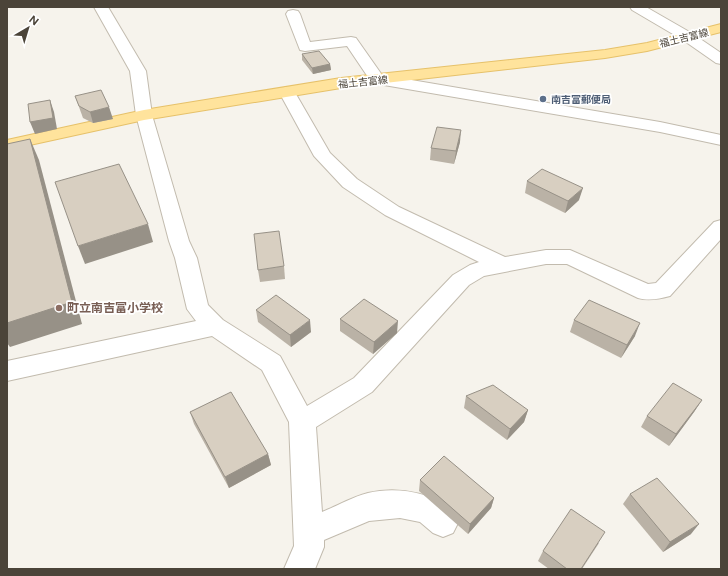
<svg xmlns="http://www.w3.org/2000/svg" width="728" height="576" viewBox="0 0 728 576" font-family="Figtree,'Noto Sans JP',sans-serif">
  <rect width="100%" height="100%" fill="#f6f3ec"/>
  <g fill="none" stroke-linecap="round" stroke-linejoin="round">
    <defs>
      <g id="minor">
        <path d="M94,7h14l38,64 6,44 37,126 8,17 11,47 15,15 57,36 27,50 47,-28 99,-103 17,-10 9,-3 -94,-47 -42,-28 -29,-31 -35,-64 2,-3 6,-2 6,2 37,64 27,26 42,28 106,50 41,-7h24l78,34 8,-1 58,-61 7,-2v19l-51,57c-11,3 -21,5 -32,2l-71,-34h-21l-62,12 -15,9 -97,107 -56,35 6,85c15,-6 30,-15 46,-19 30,-7 76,-1 90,30l-5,10 -10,4 -10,-4 -13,-11 -20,-4 -31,3 -45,19v7l-9,22h-31l10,-23 -5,-124 -27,-52 -50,-34 -205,45v-20l189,-40 -9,-12 -12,-51 -6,-17 -33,-126 -6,-44z"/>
        <polygon points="630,7 646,7 693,34 721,53 721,64 716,63 683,40 632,10"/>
        <polygon points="293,10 298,11 300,14 310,42 351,37 356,38 382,75 660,122 721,135 721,145 660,132 372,83 347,46 305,51 300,50 286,14 288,11"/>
      </g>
      <polygon id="major" points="721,24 721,32 647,51 605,58 341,88 144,120 7,150 7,140 144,110 341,78 605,50 647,43"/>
    </defs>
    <use href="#minor" stroke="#c2bbae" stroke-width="2"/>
    <use href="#major" stroke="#e6c16a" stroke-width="2"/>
    <use href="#minor" fill="#fff" fill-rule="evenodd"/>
    <use href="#major" fill="#ffe39c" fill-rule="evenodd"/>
  </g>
  <g fill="#bab2a6">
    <polygon points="302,54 330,64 331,70 313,74 302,60"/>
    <polygon points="75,96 113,119 93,123 83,118"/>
    <polygon points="460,142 454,164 430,160 431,148"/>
    <polygon points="527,181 579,200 565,213 525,193"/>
    <polygon points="284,266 285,279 260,282 258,270"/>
    <polygon points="256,310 311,332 291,347 258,322"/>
    <polygon points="340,319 397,333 373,354 340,331"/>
    <polygon points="574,320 635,336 621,358 570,332"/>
    <polygon points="466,396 528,410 524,422 507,440 464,408"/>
    <polygon points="702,400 694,412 669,446 641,427 647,416"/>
    <polygon points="190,412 268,454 271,465 229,488 194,424"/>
    <polygon points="420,480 494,498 491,508 468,534 419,491"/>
    <polygon points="630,494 691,534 663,552 623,504"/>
    <polygon points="599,543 582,569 549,569 538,561 543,551"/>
  </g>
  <g fill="#979187">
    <polygon points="330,64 331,70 313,74 312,68"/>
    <polygon points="50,100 54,112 57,129 35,134 30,122"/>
    <polygon points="109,107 113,119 93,123 90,112"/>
    <polygon points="461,130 460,142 454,164 456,151"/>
    <polygon points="30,139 39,160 82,324 10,347 7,343 7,323"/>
    <polygon points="583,188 579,200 565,213 568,201"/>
    <polygon points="148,224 153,242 85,264 78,246"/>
    <polygon points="310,320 311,332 291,347 290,335"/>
    <polygon points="398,321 397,333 373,354 374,342"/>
    <polygon points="640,323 635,336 621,358 627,345"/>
    <polygon points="702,400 694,412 669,446 676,434"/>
    <polygon points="528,410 524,422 507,440 510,429"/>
    <polygon points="268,454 271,465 229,488 225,477"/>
    <polygon points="494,498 491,508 468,534 470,524"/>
    <polygon points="699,524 691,534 663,552 670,542"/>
  </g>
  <g fill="#d8cfc1" stroke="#979187">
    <polygon points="319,51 330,64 312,68 302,54"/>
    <polygon points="101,90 109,107 90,112 79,106 75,96"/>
    <polygon points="50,100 53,118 30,122 28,104"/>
    <polygon points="437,127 461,130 456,151 431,148"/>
    <polygon points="30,139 72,302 7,323 7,144"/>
    <polygon points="119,164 148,224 78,246 55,182"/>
    <polygon points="542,169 583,188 568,201 527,181"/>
    <polygon points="279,231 284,266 258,270 254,234"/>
    <polygon points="276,295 310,320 290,335 256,310"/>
    <polygon points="364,299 398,321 374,342 340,319"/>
    <polygon points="589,300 640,323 627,345 574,320"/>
    <polygon points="673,383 702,400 676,434 647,416"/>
    <polygon points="493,385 528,410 510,429 466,396"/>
    <polygon points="231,392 268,454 225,477 190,412"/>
    <polygon points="444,456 494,498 470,524 420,480"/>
    <polygon points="657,478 699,524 670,542 630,494"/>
    <polygon points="571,509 605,532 581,569 567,569 543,551"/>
  </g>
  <circle fill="#5c6f8a" stroke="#fff" stroke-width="1.5" cx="543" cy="99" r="4"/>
  <circle fill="#8d6e63" stroke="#fff" stroke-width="1.5" cx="59" cy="308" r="4"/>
  <g text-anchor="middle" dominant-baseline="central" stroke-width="3.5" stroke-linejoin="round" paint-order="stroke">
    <g font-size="10" fill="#4b4439" stroke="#fff">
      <text transform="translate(684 38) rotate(-14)">福土吉富線</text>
      <text transform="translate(363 82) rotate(-6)">福土吉富線</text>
    </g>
    <g font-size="10" font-weight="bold" fill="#4e5e75" stroke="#fff" text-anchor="start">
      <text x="551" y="99">南吉富郵便局</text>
    </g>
    <g font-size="12" font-weight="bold" fill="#785e54" stroke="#fff" text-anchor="start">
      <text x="67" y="308">町立南吉富小学校</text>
    </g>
  </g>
  <rect width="728" height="576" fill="none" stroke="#4b4439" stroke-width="16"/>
  <g transform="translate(28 28) rotate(38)" stroke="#ffffff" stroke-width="3" paint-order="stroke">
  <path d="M0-3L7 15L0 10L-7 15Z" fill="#4b4439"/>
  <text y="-6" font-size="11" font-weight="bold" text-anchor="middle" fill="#4b4439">N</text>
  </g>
</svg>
